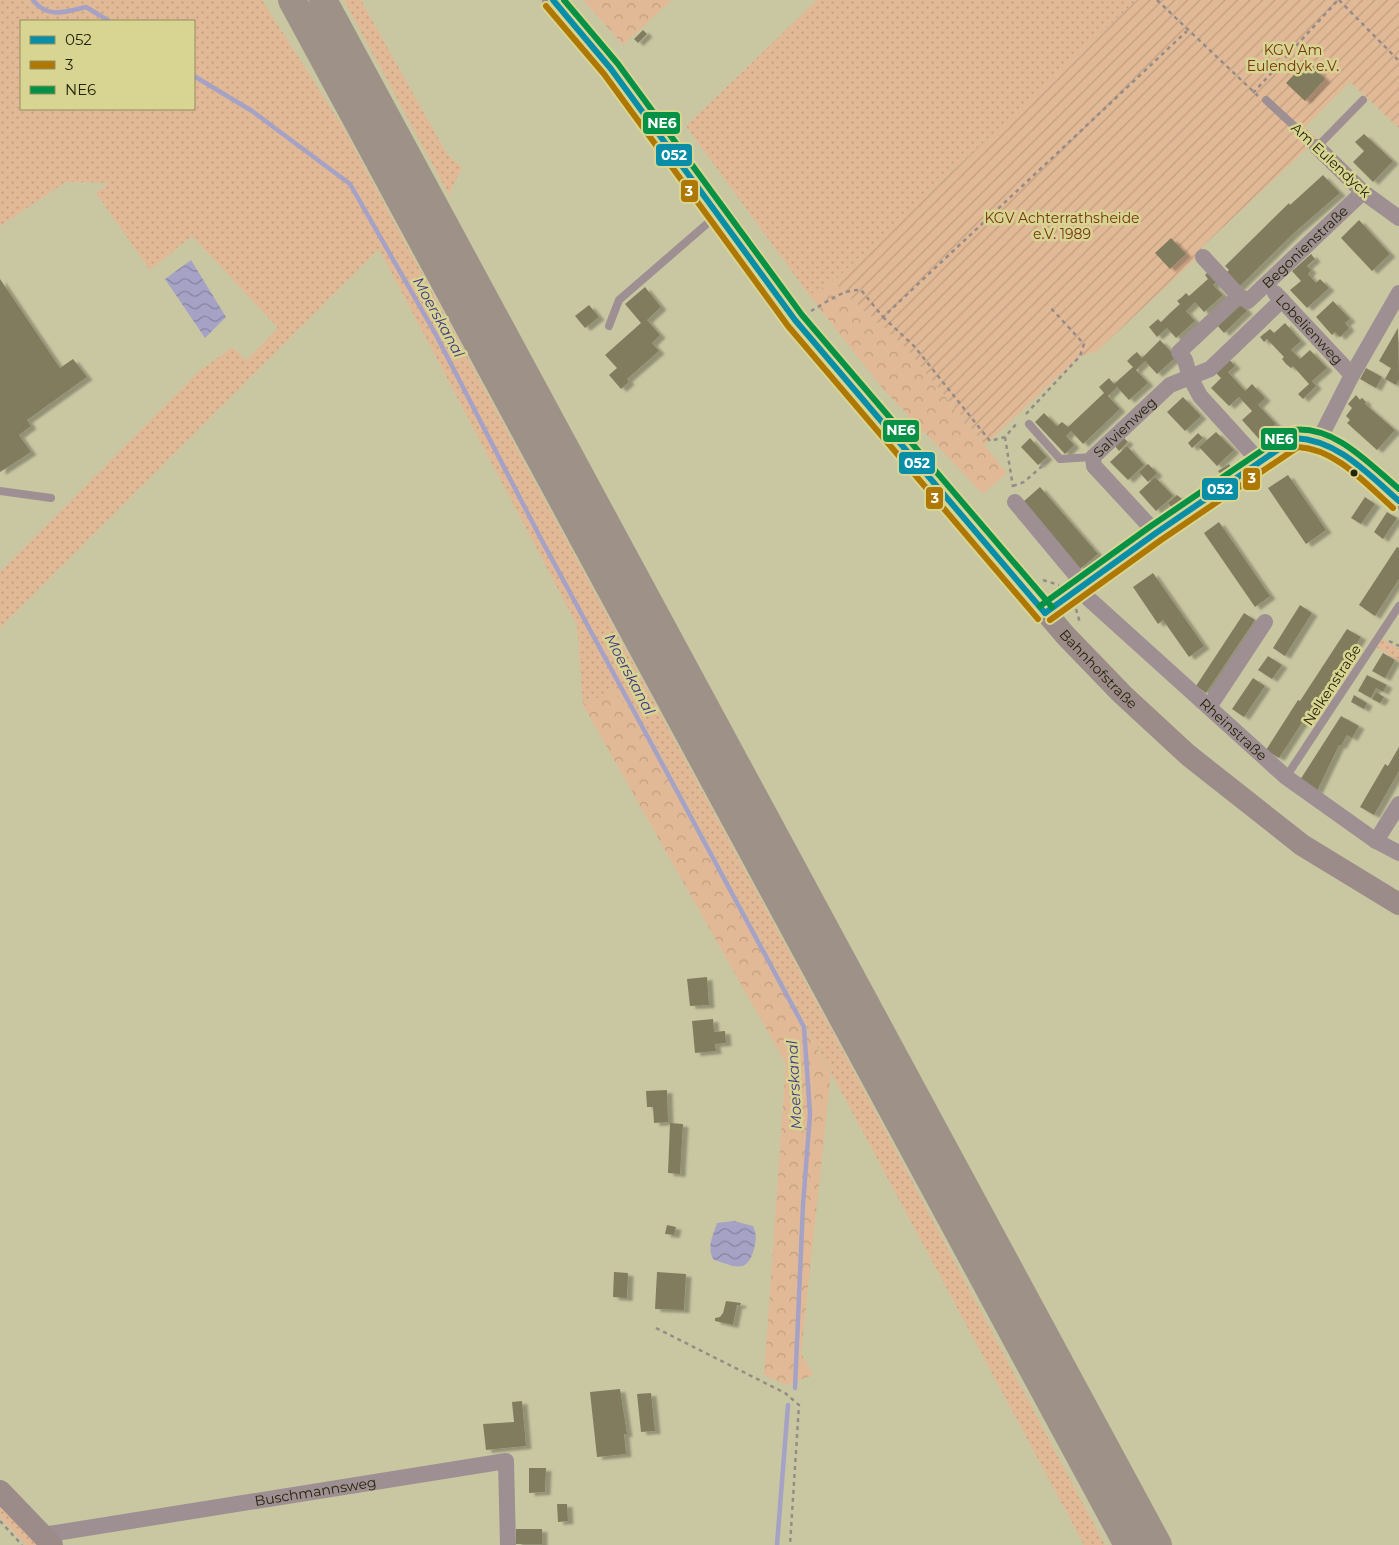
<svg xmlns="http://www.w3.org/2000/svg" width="1399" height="1545" viewBox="0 0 1399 1545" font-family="Montserrat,sans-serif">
  <defs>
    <pattern id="grass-dots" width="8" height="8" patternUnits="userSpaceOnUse" patternTransform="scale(1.25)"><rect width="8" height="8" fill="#e1b996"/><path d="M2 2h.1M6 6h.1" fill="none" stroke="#c19f80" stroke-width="1.8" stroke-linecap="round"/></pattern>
    <pattern id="forest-crowns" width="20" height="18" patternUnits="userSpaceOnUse" patternTransform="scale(1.25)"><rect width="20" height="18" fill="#e1b996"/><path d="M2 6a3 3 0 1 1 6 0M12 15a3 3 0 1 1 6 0" fill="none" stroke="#c19f80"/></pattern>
    <pattern id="garden-furrows" width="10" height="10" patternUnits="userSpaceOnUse" patternTransform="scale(1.25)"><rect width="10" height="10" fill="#e1b996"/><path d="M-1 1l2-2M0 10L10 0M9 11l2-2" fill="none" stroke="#c19f80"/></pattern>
    <pattern id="water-waves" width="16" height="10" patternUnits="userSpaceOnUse" patternTransform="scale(1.25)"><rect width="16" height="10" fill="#a5a2c6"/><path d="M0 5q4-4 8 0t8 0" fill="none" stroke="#86849f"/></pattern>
    <filter id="shadow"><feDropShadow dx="5.5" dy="3" stdDeviation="1" flood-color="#0004"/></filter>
  </defs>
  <rect width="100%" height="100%" fill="#c9c7a2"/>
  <g fill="url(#grass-dots)" fill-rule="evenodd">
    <path d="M0,0h262l81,127 29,54 478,883 255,481h-21l-438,-818 -34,-36 -29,14 -6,-80 -198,-376 -379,379v-56l199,-201 34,-24 13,14 32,-33 -86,-92 -42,34 -54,-77 13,-10 -43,-1 -66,44zM21,21h173v88h-173z"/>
    <polygon points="344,0 361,0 447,154 462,167 449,195"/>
    <polygon points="817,0 1137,0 833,282 809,295 686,126"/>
    <polygon points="1382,639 1399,649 1399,661 1377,648"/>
    <polygon points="0,1501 41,1545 26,1545 0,1517"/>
  </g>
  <g fill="url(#forest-crowns)">
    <polygon points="583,0 672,0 623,45"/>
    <polygon points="833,282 905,347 1007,473 983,494 884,390 809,295"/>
    <polygon points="612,691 646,727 831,1074 801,1353 813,1375 786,1385 764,1375 786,1064 583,705"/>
  </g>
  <polygon fill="url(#garden-furrows)" points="1137,0 1399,0 1399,128 1350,82 1305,127 1317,139 1201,248 1204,251 1096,352 1080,356 985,445 905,347 833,282"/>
  <g fill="url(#water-waves)">
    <polygon points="191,260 226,317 205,338 165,279"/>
    <path d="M734,1221l19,5c4,9 3,14 1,23 -7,26 -20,17 -40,11 -8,-11 -1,-25 3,-37z"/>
  </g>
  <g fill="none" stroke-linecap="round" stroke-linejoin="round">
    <g stroke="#a5a2c6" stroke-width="4.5">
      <path d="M33,0c14,19 33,12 53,7l23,14"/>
      <polyline points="194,76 252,111 350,184 435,333 540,537 804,1027 810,1114 803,1205 795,1388"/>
      <polyline points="777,1545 788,1405"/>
    </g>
  </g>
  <g fill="#827c5f" filter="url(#shadow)">
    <polygon points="643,30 647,34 638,43 634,39"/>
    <polygon points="1307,61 1325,79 1305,101 1286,83"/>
    <polygon points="1364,134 1393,161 1373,182 1353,162 1364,151 1355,142"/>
    <polygon points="1323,175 1340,193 1295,232 1238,288 1225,274 1229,270 1225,266 1289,203 1290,205"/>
    <polygon points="1359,220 1390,254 1372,271 1341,238"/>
    <polygon points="1171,238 1186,254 1170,269 1155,253"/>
    <polygon points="1311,254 1315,259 1307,266 1311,270 1308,274 1316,283 1320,279 1329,288 1307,308 1290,290 1301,281 1292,271"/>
    <polygon points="1209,271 1218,281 1213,285 1223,295 1204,312 1195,302 1186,311 1195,321 1176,338 1167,328 1157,337 1149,327 1158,319 1161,322 1170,313 1180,304 1177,301 1182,297 1186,293 1189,296 1208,279 1205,275"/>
    <polygon points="0,279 60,368 73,359 87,377 27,420 31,426 19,435 31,452 0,472"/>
    <polygon points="645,287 661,307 647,320 660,335 652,343 659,351 627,379 629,382 621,389 609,375 617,368 605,355 641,323 625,304"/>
    <polygon points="1333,301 1350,319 1345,323 1349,328 1340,337 1335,332 1332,335 1316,317"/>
    <polygon points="1239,302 1247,311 1224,333 1216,324"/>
    <polygon points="589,305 599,317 585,328 575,316"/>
    <polygon points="1285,323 1301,341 1291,350 1300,359 1310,350 1327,368 1312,381 1316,386 1303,399 1298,394 1309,384 1293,366 1291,368 1286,364 1282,359 1284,357 1267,339 1264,342 1260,337 1270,329 1274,333"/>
    <polygon points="1398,328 1399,379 1396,385 1385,379 1391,368 1379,361"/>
    <polygon points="1160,340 1176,357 1157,374 1145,361 1136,370 1148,383 1129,400 1117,387 1108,396 1120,409 1083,444 1071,431 1066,436 1074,445 1065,454 1035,422 1044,413 1057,426 1062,422 1068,427 1104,393 1099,387 1109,378 1114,384 1133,367 1127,361 1132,356 1137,352 1142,358"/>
    <polygon points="1228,358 1235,366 1228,372 1245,391 1252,384 1265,398 1258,405 1276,424 1259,439 1242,420 1252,411 1239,397 1229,406 1211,388 1221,378 1214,371"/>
    <polygon points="1366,368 1382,377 1376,388 1360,379"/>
    <polygon points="1356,395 1360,400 1362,398 1366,402 1365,404 1395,430 1377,450 1347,423 1350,420 1346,416 1352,408 1348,404"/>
    <polygon points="1183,397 1201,416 1185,431 1167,412"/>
    <polygon points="1284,426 1288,431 1277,438 1274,433"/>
    <polygon points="1216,432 1234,450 1217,466 1199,447"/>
    <polygon points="1198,433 1203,438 1192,448 1188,443"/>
    <polygon points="1030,438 1047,457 1038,465 1021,447"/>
    <polygon points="1124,438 1128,442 1119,451 1115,446"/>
    <polygon points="1127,446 1144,465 1128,480 1110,462"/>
    <polygon points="1148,464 1157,473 1148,482 1139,472"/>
    <polygon points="1229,464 1232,469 1222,476 1218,471"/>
    <polygon points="1288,475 1326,530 1306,544 1268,488"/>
    <polygon points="1155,477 1173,496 1156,511 1139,492"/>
    <polygon points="1040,487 1098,554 1080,569 1023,502"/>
    <polygon points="1177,495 1182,499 1172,508 1168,503"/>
    <polygon points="1365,497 1375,504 1361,524 1351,518"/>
    <polygon points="1387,512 1397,518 1383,539 1374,532"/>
    <polygon points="1219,522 1270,596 1255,607 1204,533"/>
    <polygon points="1397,547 1399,548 1399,579 1375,616 1359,605"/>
    <polygon points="1153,573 1204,646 1189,657 1163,620 1158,624 1133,587"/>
    <polygon points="1300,605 1312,613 1285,656 1273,648"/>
    <polygon points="1244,613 1255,620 1206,693 1196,686"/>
    <polygon points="1347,629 1361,637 1314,710 1311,709 1279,758 1266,750 1298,700 1300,701"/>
    <polygon points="1383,653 1395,660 1385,678 1372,671"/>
    <polygon points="1268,656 1282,665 1272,679 1258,670"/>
    <polygon points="1367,675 1387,685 1383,692 1376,688 1371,698 1358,691"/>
    <polygon points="1253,678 1265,686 1244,717 1232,709"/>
    <polygon points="1376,692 1384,697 1380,703 1372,699"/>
    <polygon points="1354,695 1367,703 1364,709 1351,702"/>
    <polygon points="1341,716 1359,726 1352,738 1347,735 1341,746 1339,745 1317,791 1300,780"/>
    <polygon points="1399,747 1399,771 1374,815 1360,807 1385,764 1388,766"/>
    <polygon points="707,977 709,1005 690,1006 687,979"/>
    <polygon points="713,1019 714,1032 725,1031 726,1043 715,1044 716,1051 695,1053 692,1021"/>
    <polygon points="667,1090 668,1122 654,1123 653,1107 647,1107 646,1091"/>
    <polygon points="670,1123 683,1124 680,1174 668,1173"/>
    <polygon points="667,1225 676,1227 674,1235 665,1234"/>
    <polygon points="614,1272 628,1273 627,1298 613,1297"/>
    <polygon points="657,1272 686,1274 684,1310 655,1309"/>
    <polygon points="726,1301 741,1303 740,1306 737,1305 733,1325 715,1321 715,1318 720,1317 723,1313"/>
    <polygon points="620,1389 627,1434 624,1434 626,1454 597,1457 590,1392"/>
    <polygon points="651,1393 655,1431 641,1432 637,1394"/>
    <polygon points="522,1401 526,1446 486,1450 483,1424 514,1422 512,1402"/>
    <polygon points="529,1468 546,1468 545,1492 529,1493"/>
    <polygon points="557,1504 567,1504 568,1521 558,1522"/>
    <rect x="516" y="1529" width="26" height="15"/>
  </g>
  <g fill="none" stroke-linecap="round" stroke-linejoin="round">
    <g stroke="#968c87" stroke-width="2.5" stroke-dasharray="4 4" stroke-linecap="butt">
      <polyline points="1157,0 1258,96"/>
      <polyline points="1339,0 1399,61"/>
      <polyline points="1253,93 1338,0"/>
      <path d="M811,311c16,-9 32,-22 50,-21l22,27 304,-286"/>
      <polyline points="883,317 914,346 990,441 1005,437 1018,422"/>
      <polyline points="1026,414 1080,356 1084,344 1049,306"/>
      <polyline points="1005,437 1013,487"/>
      <polyline points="1013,486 1024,482 1048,461"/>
      <polyline points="1043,580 1059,585"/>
      <polyline points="1076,609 1080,623"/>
      <polyline points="1389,641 1399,646"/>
      <polyline points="656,1328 785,1393 799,1405 790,1545"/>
      <polyline points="0,1521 22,1545"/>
    </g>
    <g stroke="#9e8f92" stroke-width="8">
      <polyline points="1266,100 1317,147 1363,100"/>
      <polyline points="609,326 619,300 716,216"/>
      <polyline points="1029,424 1060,459 1093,457"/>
      <polyline points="0,491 51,498"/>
      <polyline points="1286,777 1399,606"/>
    </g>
    <g stroke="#9e8f92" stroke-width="16">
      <polyline points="1317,147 1363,192 1399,218"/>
      <path id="s1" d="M1203,257l36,39 9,5 115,-109"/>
      <path id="s2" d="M1275,293l77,82"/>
      <polyline points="1239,296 1179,352 1185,360 1190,377 1210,369 1282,300"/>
      <polyline points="1319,440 1352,375 1399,293"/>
      <polyline points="1015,502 1084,585"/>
      <path id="s3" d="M1156,533l-62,-67 -1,-9 77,-72 20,-8 10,19 60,66"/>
      <path id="s4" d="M1081,587l8,12 197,178 90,64 23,12"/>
      <path d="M1045,613l111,-80 139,-95c37,-4 77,41 104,63"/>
      <polyline points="1209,707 1265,622"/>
      <polyline points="1376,841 1399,804"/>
      <path id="s5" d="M43,1535l463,-74 2,84"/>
    </g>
    <g stroke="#9b8c8a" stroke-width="22">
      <path id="s6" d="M553,0l58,69 184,251 271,316 56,58 66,61 114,90 97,59"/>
      <polyline points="0,1491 52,1545"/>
    </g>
    <g stroke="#9e9187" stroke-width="28">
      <polyline points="292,0 1128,1545"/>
      <polyline points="323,0 1158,1545"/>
    </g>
    <defs>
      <g id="bus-1">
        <polyline points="553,0 611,69 795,320 1045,613"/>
        <path d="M1045,613l111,-80 139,-95c43,2 73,36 104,63"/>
      </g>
      <g id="bus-2">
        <polyline points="546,6 604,74 788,326 1038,619"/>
        <path d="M1050,620l111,-80 137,-93c38,2 68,37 95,61"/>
      </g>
      <g id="bus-3">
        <polyline points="564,0 618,64 802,315 1052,607"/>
        <path d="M1040,606l111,-80 141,-96c43,-5 77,34 107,59"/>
      </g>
    </defs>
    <use href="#bus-1" stroke="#d8d593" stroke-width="10"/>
    <use href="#bus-2" stroke="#d8d593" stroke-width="10"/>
    <use href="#bus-3" stroke="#d8d593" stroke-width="10"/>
    <use href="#bus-1" stroke="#088ea7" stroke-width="6"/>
    <use href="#bus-2" stroke="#ae7803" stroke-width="6"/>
    <use href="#bus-3" stroke="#069246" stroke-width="6"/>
  </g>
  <circle fill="#262409" stroke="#d8d593" stroke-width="2" cx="1354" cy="473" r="4.5"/>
  <g text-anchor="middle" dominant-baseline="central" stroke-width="5" stroke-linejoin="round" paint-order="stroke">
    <g font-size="14" fill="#773511" stroke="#d8d593">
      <text x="1293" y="50">KGV Am<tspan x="1293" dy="16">Eulendyk e.V.</tspan></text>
      <text x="1062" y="218">KGV Achterrathsheide<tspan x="1062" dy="16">e.V. 1989</tspan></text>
    </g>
    <g font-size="14" fill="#262409" stroke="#d8d593">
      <text transform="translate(1331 160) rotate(43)">Am Eulendyck</text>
      <text stroke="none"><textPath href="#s1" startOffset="142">Begonienstraße</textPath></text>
      <text stroke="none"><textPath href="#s2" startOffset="50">Lobelienweg</textPath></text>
      <text stroke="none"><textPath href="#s3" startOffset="144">Salvienweg</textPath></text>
      <text stroke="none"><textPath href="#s6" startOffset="864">Bahnhofstraße</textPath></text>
      <text transform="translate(1332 685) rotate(-57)">Nelkenstraße</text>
      <text stroke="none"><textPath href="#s4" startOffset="209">Rheinstraße</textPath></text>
      <text stroke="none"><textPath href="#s5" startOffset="276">Buschmannsweg</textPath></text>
    </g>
    <g font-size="15" font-style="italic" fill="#433788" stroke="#d8d593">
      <text transform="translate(439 317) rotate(61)">Moerskanal</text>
      <text transform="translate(630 674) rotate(62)">Moerskanal</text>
      <text transform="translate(794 1085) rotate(-93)">Moerskanal</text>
    </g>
  </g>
  <g stroke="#d8d593" stroke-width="2">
    <rect x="642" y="111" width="39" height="24" rx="5" fill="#069246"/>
    <rect x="655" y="143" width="38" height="24" rx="5" fill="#088ea7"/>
    <rect x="680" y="179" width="19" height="24" rx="5" fill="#ae7803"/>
    <rect x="882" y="419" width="38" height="24" rx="5" fill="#069246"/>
    <rect x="1260" y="427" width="38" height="24" rx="5" fill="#069246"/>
    <rect x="898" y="451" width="38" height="24" rx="5" fill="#088ea7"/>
    <rect x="1242" y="467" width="19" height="24" rx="5" fill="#ae7803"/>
    <rect x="1201" y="477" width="38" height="24" rx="5" fill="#088ea7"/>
    <rect x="925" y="486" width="19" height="24" rx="5" fill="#ae7803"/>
  </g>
  <g font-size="14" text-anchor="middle" font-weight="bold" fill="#fff">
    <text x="662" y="128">NE6</text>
    <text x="674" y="160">052</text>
    <text x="689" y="196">3</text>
    <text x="901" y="435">NE6</text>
    <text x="1279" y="444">NE6</text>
    <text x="917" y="468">052</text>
    <text x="1252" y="483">3</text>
    <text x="1220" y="494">052</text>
    <text x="935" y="503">3</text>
  </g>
  <rect x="20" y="20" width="175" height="90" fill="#d8d593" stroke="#918e5c"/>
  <rect x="30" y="36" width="25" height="8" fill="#088ea7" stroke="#918e5c"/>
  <text x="65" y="45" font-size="15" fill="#262409">052</text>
  <rect x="30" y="61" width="25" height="8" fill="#ae7803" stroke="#918e5c"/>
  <text x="65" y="70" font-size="15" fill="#262409">3</text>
  <rect x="30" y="86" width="25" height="8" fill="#069246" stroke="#918e5c"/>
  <text x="65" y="95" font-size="15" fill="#262409">NE6</text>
</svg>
